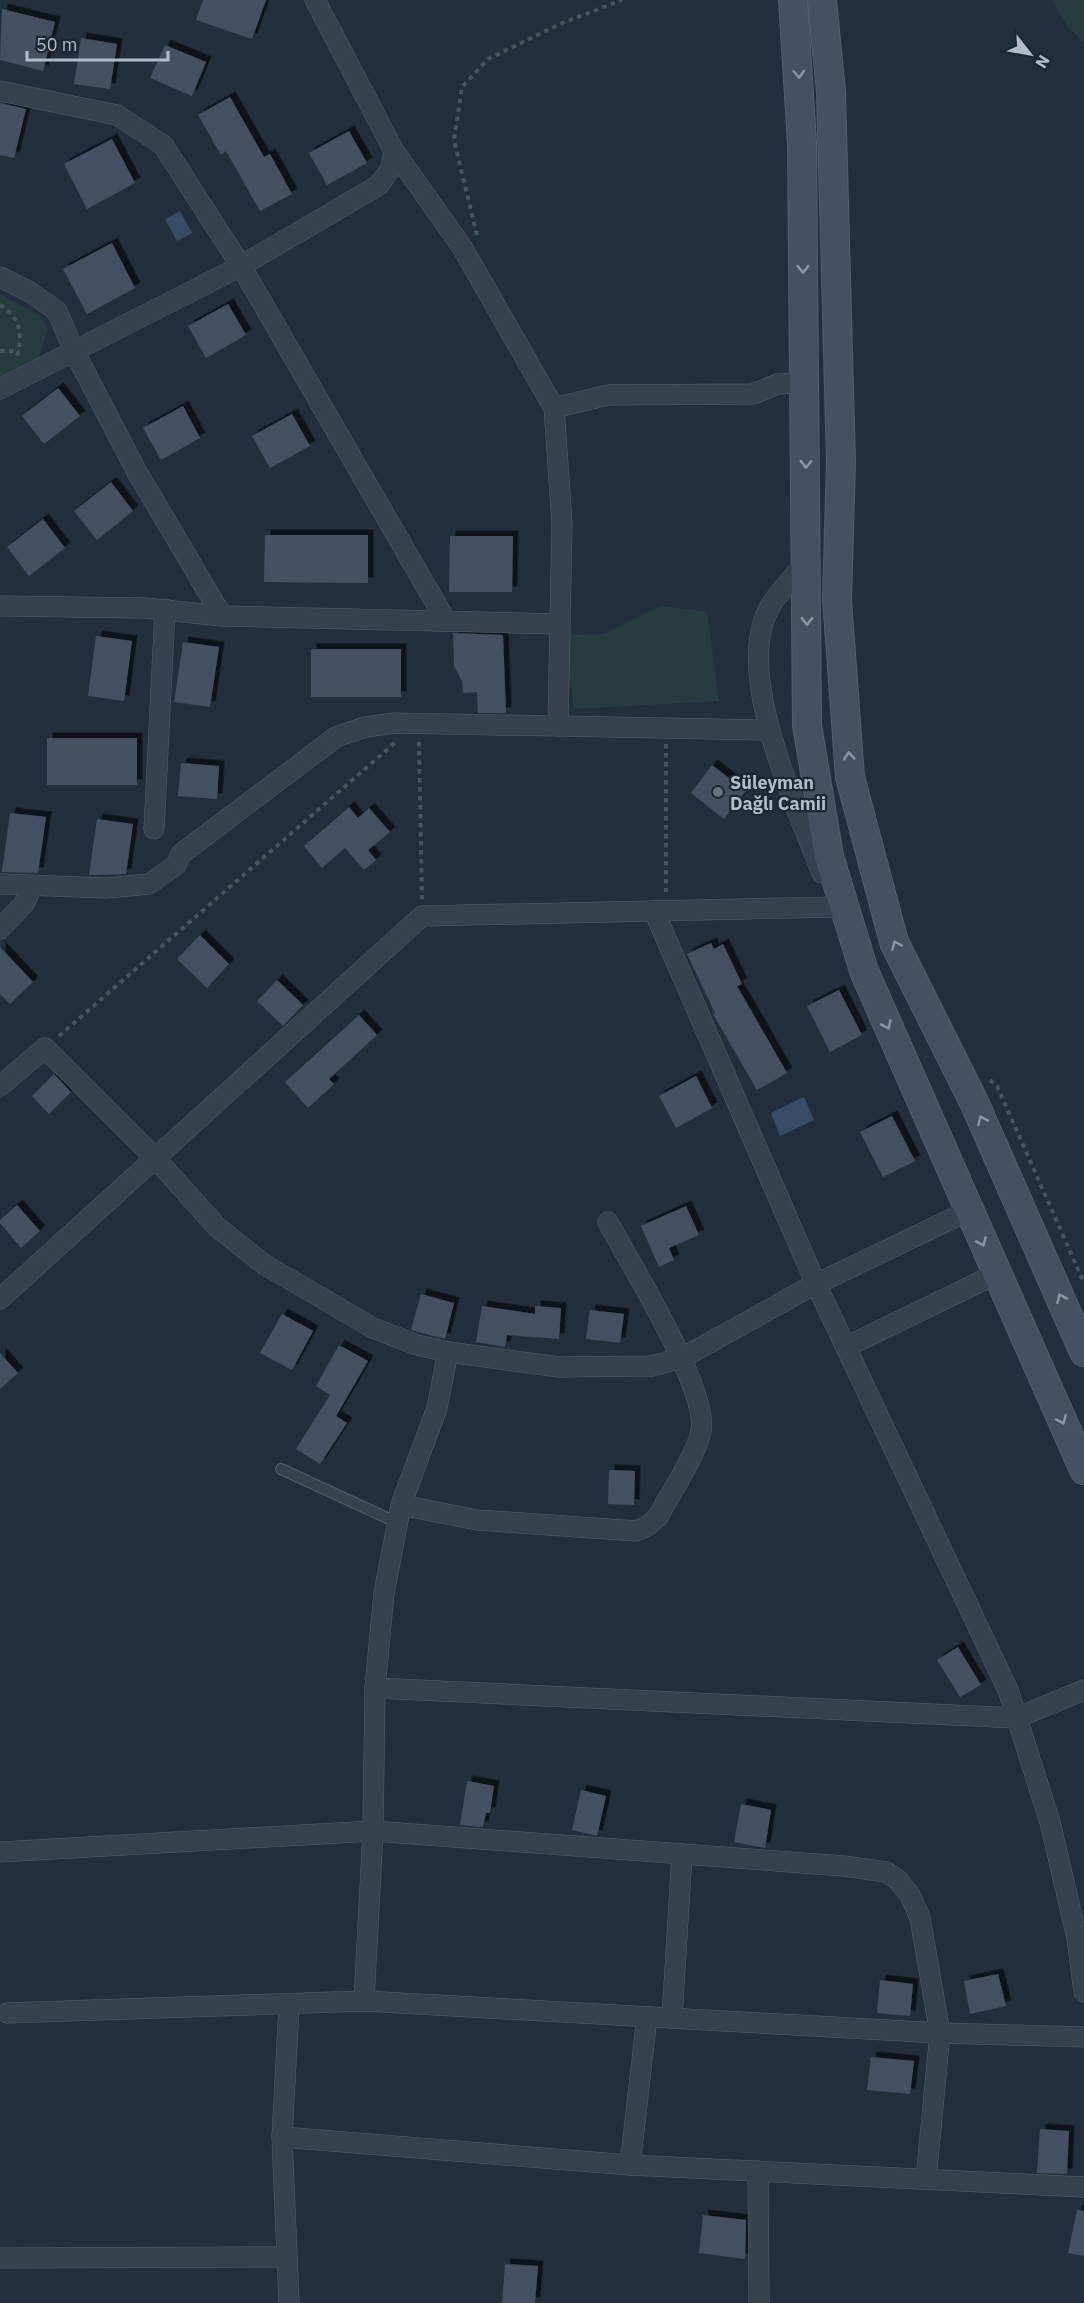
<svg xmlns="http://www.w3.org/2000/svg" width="1084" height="2303" viewBox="0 0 1084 2303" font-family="'IBM Plex Sans',sans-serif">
  <defs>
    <filter id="shadow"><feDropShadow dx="5.5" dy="-5.5" stdDeviation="0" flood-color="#0009"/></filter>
  </defs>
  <rect width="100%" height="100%" fill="#242f3e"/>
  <g fill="#263c3f">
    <polygon points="1052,0 1084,0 1084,42 1069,29"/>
    <polygon points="0,294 39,315 48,329 38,360 0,378"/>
    <polygon points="660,606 707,612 719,701 574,709 564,635 604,634"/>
  </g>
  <g fill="#394c67">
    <polygon points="180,211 192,233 177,241 165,219"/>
    <polygon points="804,1097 814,1120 780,1136 771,1113"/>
  </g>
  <g fill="#455162" filter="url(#shadow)">
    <polygon points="203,0 266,0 252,39 196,20"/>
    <polygon points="2,9 55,22 43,71 0,60"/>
    <polygon points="81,38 117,44 110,89 74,84"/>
    <polygon points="165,45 206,62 192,96 150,78"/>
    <polygon points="230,97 264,157 270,154 292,194 260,211 226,151 221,155 198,115"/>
    <polygon points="0,103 26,109 14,158 0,155"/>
    <polygon points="349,131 367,163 327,185 309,153"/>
    <polygon points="112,139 135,183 87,209 64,164"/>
    <polygon points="112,243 135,288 87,314 63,269"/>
    <polygon points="228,304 246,335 206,358 188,326"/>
    <polygon points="58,388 80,416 44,444 22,416"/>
    <polygon points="183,406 200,438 161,460 143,428"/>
    <polygon points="292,414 310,446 270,468 252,436"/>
    <polygon points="111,482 133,511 97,540 74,511"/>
    <polygon points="43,519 65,548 29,576 7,547"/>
    <polygon points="265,535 368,535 368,583 264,582"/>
    <polygon points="450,536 513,536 512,592 449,592"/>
    <polygon points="453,633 503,635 506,713 478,713 477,692 463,693 462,681 454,666"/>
    <polygon points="96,636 132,641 124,701 88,696"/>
    <polygon points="183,642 219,647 210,707 174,702"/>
    <rect x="311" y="649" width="90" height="48"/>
    <rect x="47" y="738" width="90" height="47"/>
    <polygon points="181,763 219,766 217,799 178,796"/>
    <polygon points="712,765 746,791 724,819 691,793"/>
    <polygon points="349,807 358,818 369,808 390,832 368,850 376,860 364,870 345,848 322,868 304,846"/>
    <polygon points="10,813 46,817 38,873 2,872"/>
    <polygon points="97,819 133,824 126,874 89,875"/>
    <polygon points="200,935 229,964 207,988 177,959"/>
    <polygon points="711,943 714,949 723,944 742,984 737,986 787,1073 757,1090 713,1014 715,1013 687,954"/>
    <polygon points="0,947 33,982 10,1004 0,994"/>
    <polygon points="277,980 303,1005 283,1026 257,1001"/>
    <polygon points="839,990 862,1035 830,1052 807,1006"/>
    <polygon points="359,1015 377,1035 329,1079 334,1084 308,1108 285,1082"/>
    <polygon points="54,1074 71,1092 49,1114 32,1096"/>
    <polygon points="696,1076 712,1108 676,1128 659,1096"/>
    <polygon points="892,1116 915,1161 883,1177 860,1132"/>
    <polygon points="17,1205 40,1231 21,1248 0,1223 0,1220"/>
    <polygon points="686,1206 699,1235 669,1248 674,1260 659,1267 641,1226"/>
    <polygon points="421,1294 454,1303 445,1339 411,1330"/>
    <polygon points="482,1306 535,1314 535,1306 561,1308 559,1339 507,1335 505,1347 476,1342"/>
    <polygon points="590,1310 624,1314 620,1343 586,1339"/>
    <polygon points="282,1314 313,1331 292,1370 260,1353"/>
    <polygon points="339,1345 368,1361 336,1416 347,1423 320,1464 296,1449 330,1395 316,1386"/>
    <polygon points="0,1353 18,1373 0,1389"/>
    <polygon points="609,1470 635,1471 634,1505 608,1504"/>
    <polygon points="958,1647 981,1685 960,1697 937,1660"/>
    <polygon points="467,1781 494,1786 490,1813 486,1813 483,1827 460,1825"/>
    <polygon points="581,1790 606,1796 597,1836 572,1830"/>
    <polygon points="741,1804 771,1810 765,1848 734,1842"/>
    <polygon points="998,1974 1006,2006 970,2014 964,1981"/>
    <polygon points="880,1980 913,1984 910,2016 877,2013"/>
    <polygon points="871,2057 914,2061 910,2094 867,2090"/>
    <polygon points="1040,2129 1069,2131 1067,2174 1037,2173"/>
    <polygon points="1077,2210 1084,2211 1084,2256 1068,2253"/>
    <polygon points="703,2215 746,2220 745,2259 699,2253"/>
    <polygon points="505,2264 538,2266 535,2303 502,2303"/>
  </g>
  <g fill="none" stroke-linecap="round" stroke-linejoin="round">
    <defs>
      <polyline id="lane" points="281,1469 398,1523"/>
      <g id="street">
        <polyline points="0,91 117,115 163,145 241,266 446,621"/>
        <polyline points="394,151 462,247 554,408 562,523 558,726"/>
        <polyline points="0,277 30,292 57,311 74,351 0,389"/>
        <polyline points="554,408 608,395 753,394 778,384 806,382"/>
        <path d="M806,562c-11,14 -26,28 -35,43 -40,65 26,202 51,268"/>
        <polyline points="0,606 145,608 222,616 560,624"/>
        <polyline points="222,616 137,472 74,351 241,266 379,185 391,168 394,151 315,0"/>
        <polyline points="154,829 165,609"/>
        <polyline points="0,884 106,888 149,884 176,865 181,854 336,737 365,727 395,723 768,730"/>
        <polyline points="654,911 816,1284 1008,1690 1050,1822 1077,1938 1084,1992"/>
        <polyline points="0,929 24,904 32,886"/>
        <polyline points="0,1086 45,1048 157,1160 217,1227 265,1265 373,1328 417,1345 448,1352 559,1367 652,1366 682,1358 808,1288 968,1211"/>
        <polyline points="0,1299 422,916 836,907"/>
        <polyline points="846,1347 996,1274"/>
        <path d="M401,1505l76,15 159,11 10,-4 12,-10c11,-22 39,-63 43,-86 8,-41 -71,-168 -93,-209"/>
        <polyline points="375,1688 1016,1718 1084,1690"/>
        <polyline points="0,1852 373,1831 844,1866 886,1872 898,1880 910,1895 920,1918 940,2033 926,2179"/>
        <polyline points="364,2001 373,1831 375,1688 384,1593 401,1505 437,1408 448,1352"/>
        <polyline points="7,2013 364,2001 940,2033 1084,2037"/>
        <polyline points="672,2018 682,1854"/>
        <polyline points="282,2137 630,2165 1084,2187"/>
        <polyline points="630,2165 647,2017"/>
        <polyline points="758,2171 759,2303"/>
        <polyline points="0,2258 286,2257"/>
        <polyline points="289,2303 282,2137 289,2006"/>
      </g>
      <g id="secondary">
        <polyline points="793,0 802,143 807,725 829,856 864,971 1084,1470"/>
        <polyline points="822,0 831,92 841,462 837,599 850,777 894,942 974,1102 1084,1352"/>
      </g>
    </defs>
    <use href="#lane" stroke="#565f6c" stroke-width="12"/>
    <use href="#street" stroke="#565f6c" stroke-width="21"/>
    <use href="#secondary" stroke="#565f6c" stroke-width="30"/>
    <g stroke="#44595c" stroke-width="4" stroke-dasharray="4.5 4.5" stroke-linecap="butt">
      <polyline points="477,235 454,140 462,87 488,59 560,24 622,0"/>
      <path d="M0,305c22,13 23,32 16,55"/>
      <polyline points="0,351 19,351"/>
      <polyline points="419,742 422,899"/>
      <polyline points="666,744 666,892"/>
      <polyline points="59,1036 397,741"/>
      <polyline points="990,1080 997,1086 1084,1283"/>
    </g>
    <use href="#lane" stroke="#38414e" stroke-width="10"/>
    <use href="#street" stroke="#38414e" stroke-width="20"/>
    <use href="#secondary" stroke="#465061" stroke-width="28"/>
  </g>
  <defs><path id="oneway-chevron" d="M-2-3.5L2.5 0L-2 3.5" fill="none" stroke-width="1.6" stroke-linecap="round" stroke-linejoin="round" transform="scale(1.5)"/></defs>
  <g stroke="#8e96a5">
    <use href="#oneway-chevron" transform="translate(799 74) rotate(87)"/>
    <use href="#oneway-chevron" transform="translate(803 269) rotate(89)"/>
    <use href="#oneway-chevron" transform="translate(806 464) rotate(90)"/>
    <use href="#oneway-chevron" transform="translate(807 621) rotate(90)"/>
    <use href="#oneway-chevron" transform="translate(849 756) rotate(-94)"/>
    <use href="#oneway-chevron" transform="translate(896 945) rotate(-113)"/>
    <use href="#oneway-chevron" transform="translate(887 1025) rotate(66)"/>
    <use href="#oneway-chevron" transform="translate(982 1120) rotate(-114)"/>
    <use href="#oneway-chevron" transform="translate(982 1242) rotate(66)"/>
    <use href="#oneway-chevron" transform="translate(1061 1298) rotate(-114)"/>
    <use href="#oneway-chevron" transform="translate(1062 1420) rotate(66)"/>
  </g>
  <circle fill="#6b7280" stroke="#1d2633" stroke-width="2" cx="718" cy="792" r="6"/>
  <g text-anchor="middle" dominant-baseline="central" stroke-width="4.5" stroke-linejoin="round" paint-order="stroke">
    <g font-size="18" font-weight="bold" fill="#b4bcc9" stroke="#1d2633" text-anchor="start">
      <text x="730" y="782">Süleyman<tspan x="730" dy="21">Dağlı Camii</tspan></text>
    </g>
  </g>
  <g transform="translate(1030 54) rotate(121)" stroke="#1d2633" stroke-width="4.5" paint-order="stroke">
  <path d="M0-4.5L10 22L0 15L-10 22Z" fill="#b4bcc9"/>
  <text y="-9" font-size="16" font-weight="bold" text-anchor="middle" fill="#b4bcc9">N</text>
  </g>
  <path d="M27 51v9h141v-9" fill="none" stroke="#b4bcc9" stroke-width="3"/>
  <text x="36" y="51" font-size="18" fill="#b4bcc9" stroke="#1d2633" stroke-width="4.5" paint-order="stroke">50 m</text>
</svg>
